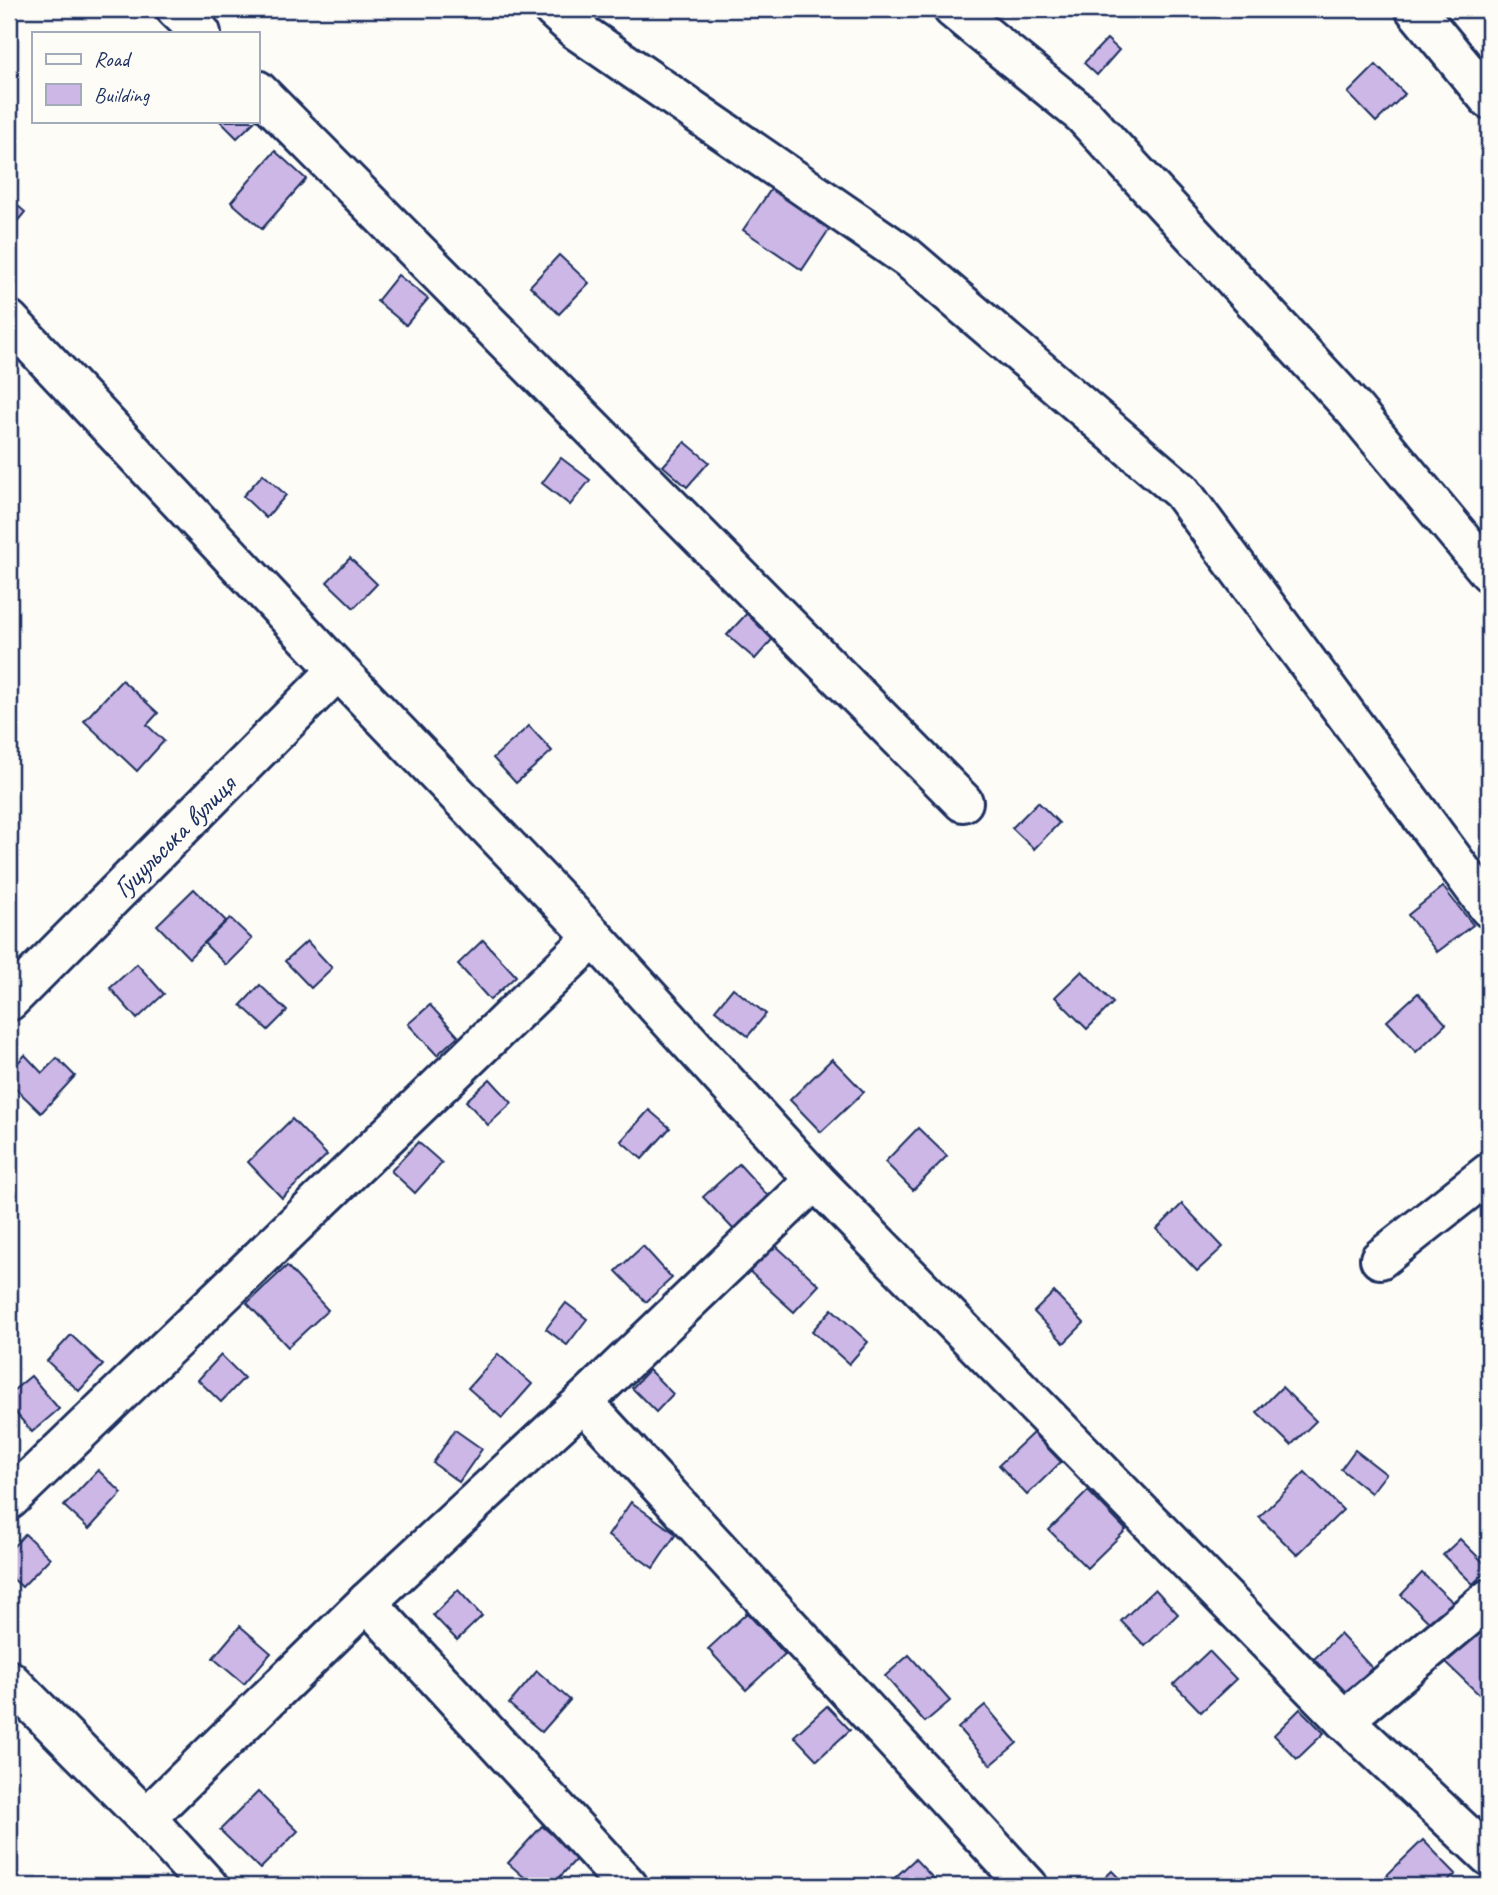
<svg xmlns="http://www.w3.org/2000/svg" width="1498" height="1895" viewBox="0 0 1498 1895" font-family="Caveat,sans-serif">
  <rect width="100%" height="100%" fill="#fdfcf7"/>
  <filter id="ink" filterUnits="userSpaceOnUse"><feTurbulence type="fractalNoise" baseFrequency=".0143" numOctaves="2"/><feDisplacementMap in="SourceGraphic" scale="14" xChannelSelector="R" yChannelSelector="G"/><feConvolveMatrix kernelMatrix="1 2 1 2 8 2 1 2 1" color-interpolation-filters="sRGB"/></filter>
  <g filter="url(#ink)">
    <g fill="#ccb7e7" stroke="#1b2f5e" stroke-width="2">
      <polygon points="1107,39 1119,50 1097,75 1084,63"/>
      <polygon points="1376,65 1405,94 1376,122 1348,93"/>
      <polygon points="220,121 255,121 237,138"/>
      <polygon points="275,151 306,179 262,229 231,202"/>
      <polygon points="776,182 834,222 802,270 743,230"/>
      <polygon points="9,198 25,212 9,231"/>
      <polygon points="559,255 589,283 559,314 530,286"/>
      <polygon points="398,275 428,299 406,325 377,301"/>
      <polygon points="685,442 709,462 687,487 663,466"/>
      <polygon points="561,458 590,480 570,505 542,483"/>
      <polygon points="263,474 286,495 266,518 243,496"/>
      <polygon points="350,558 377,584 354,608 327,582"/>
      <polygon points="750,610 777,634 755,659 727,635"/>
      <polygon points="122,680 158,713 147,725 164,741 137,771 84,721"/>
      <polygon points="529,726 552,751 516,783 493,758"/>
      <polygon points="1038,802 1059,823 1034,849 1012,828"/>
      <polygon points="1443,887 1473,925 1437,952 1408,915"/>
      <polygon points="194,889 226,921 189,958 157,925"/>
      <polygon points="230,918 252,939 226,965 204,943"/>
      <polygon points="483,940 516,976 490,1000 458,964"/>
      <polygon points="307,941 332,968 311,988 285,961"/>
      <polygon points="137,964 164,994 137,1019 110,988"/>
      <polygon points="1082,971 1113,1003 1087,1029 1055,997"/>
      <polygon points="260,985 287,1011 268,1030 241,1005"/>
      <polygon points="733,988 766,1014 748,1036 715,1010"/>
      <polygon points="1418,993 1446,1024 1416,1052 1387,1021"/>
      <polygon points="430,1005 458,1036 437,1055 408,1024"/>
      <polygon points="25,1055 42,1073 57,1058 75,1076 41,1113 9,1082 9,1072"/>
      <polygon points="832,1059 864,1092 821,1132 790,1100"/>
      <polygon points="490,1079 512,1103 488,1125 466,1101"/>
      <polygon points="649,1110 670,1128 642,1159 621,1141"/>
      <polygon points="292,1119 327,1155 282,1198 248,1162"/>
      <polygon points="918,1128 947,1156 913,1190 885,1162"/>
      <polygon points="418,1142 442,1163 415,1193 391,1171"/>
      <polygon points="739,1164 769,1197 734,1230 703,1197"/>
      <polygon points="1182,1204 1223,1247 1197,1271 1157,1229"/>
      <polygon points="774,1244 819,1285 794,1312 749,1271"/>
      <polygon points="643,1246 672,1278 646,1302 616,1271"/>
      <polygon points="287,1266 328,1310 288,1347 247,1303"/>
      <polygon points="1054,1292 1084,1323 1064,1343 1034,1312"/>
      <polygon points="566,1303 587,1319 567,1345 546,1329"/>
      <polygon points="832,1309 868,1342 849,1364 812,1331"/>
      <polygon points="71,1335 103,1365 79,1391 47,1361"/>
      <polygon points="498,1354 532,1384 502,1418 468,1388"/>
      <polygon points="221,1355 244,1378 221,1402 198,1380"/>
      <polygon points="649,1370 673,1394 656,1412 632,1388"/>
      <polygon points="31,1376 59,1409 32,1432 9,1405 9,1394"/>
      <polygon points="1282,1387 1316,1421 1291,1445 1257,1412"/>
      <polygon points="455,1430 482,1449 459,1482 433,1463"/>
      <polygon points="1033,1433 1061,1462 1027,1495 999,1465"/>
      <polygon points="1355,1450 1386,1474 1371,1493 1341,1469"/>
      <polygon points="98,1470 122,1493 89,1529 64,1506"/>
      <polygon points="1305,1472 1343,1510 1297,1555 1259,1517"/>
      <polygon points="1088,1491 1126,1530 1087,1568 1049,1530"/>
      <polygon points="631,1502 676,1534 653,1568 608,1536"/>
      <polygon points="25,1534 50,1558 22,1587 9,1575 9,1551"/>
      <polygon points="1460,1539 1489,1568 1473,1584 1443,1555"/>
      <polygon points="1422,1573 1458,1607 1436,1629 1401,1595"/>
      <polygon points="1155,1589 1178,1614 1145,1646 1121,1621"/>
      <polygon points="458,1590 482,1616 457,1640 433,1615"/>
      <polygon points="747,1613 785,1654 746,1690 708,1649"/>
      <polygon points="240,1626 271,1653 244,1684 213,1658"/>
      <polygon points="1478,1628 1489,1638 1488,1703 1445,1662"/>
      <polygon points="1340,1634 1372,1668 1346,1694 1313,1660"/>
      <polygon points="1209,1651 1236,1679 1201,1712 1174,1684"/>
      <polygon points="909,1655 950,1701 925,1722 885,1676"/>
      <polygon points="537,1671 570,1700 542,1732 509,1704"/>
      <polygon points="985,1705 1017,1743 991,1765 958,1728"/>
      <polygon points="827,1706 850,1730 817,1760 794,1736"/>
      <polygon points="1300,1709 1324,1733 1297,1759 1274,1735"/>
      <polygon points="258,1792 298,1831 260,1869 220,1830"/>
      <polygon points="542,1826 578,1857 552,1886 534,1886 508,1863"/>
      <polygon points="1423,1840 1456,1874 1443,1886 1397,1886 1387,1875"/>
      <polygon points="915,1859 934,1879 927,1886 886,1886"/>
      <polygon points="1112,1871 1127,1886 1096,1886"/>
    </g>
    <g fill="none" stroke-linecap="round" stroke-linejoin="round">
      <defs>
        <g id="minor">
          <polyline points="176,9 201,33"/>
          <polyline points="553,9 575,29 908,258 1181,491 1489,908"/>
          <polyline points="953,9 1083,115 1353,408 1489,572"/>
          <polyline points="1415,9 1489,99"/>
          <polyline points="257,90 963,802"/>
          <polyline points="9,320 338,670 594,937 815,1180 1344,1720 1489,1856"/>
          <polyline points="9,1001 338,670"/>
          <polyline points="1380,1259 1489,1173"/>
          <polyline points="583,1402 1028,1886"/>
          <polyline points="9,1500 594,937"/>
          <polyline points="367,1602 628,1886"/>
          <polyline points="9,1680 146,1818 208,1886"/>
          <polyline points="1344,1720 1489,1599"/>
          <polyline points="146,1818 367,1602 583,1402 815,1180"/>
        </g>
      </defs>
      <use href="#minor" stroke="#1b2f5e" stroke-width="44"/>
      <use href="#minor" stroke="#fdfcf7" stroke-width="38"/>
    </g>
  </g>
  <g text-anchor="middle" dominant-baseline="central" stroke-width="5" stroke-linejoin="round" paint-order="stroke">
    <g font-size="28" fill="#1b2f5e" stroke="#fdfcf7">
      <text transform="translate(174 836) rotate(-45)">Гуцульська вулиця</text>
    </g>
  </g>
  <rect width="1498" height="1895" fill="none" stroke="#fdfcf7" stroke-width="35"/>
  <rect x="18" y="18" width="1463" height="1860" fill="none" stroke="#1b2f5e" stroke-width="2.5" filter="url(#ink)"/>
  <rect x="32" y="32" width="228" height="91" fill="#fdfcf7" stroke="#a3aaba" stroke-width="2"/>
  <rect x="46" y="54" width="35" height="10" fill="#fdfcf7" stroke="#a3aaba" stroke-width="2"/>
  <text x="94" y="66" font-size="21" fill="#1b2f5e">Road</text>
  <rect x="46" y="84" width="35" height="21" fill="#ccb7e7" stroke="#a3aaba" stroke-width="2"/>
  <text x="94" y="102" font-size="21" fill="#1b2f5e">Building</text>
</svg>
